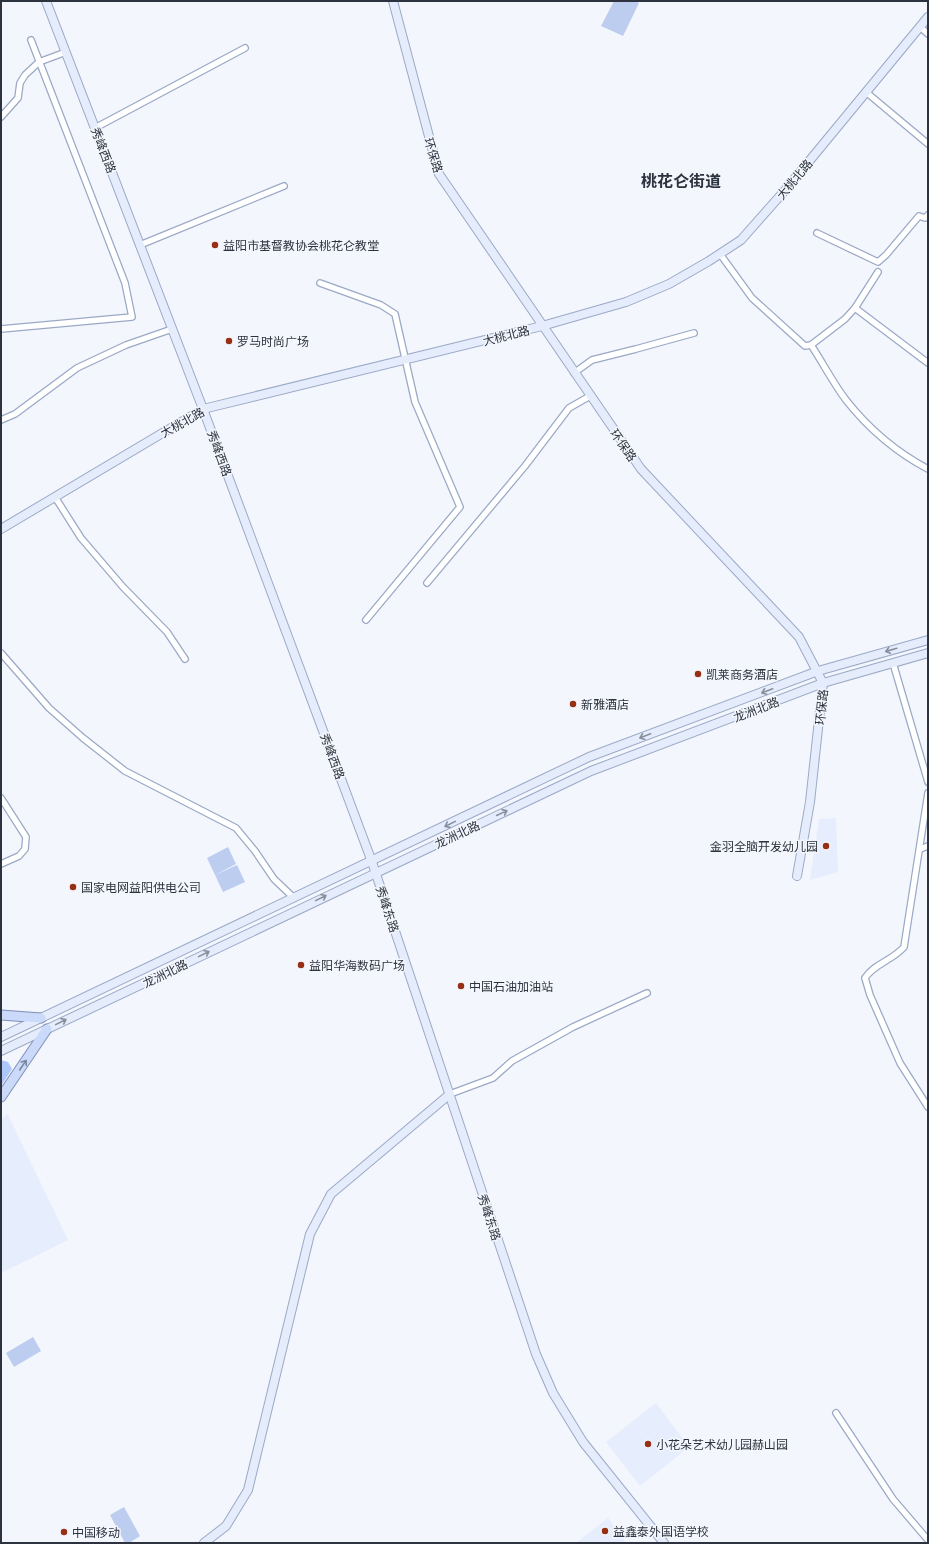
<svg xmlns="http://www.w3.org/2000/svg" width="929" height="1544" viewBox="0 0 929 1544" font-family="Commissioner,'Noto Sans SC',sans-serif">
  <rect width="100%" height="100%" fill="#f3f6fd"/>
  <g fill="#e6edfc">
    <polygon points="836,818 838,872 810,880 819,819"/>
    <polygon points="7,1113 68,1240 1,1273 1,1121"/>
    <polygon points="656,1403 689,1447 640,1486 606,1442"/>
    <polygon points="608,1518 626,1543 576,1543"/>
  </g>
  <g fill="#bccdf0">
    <polygon points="614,1 635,1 639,3 623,36 601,26"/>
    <polygon points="228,847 236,864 215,875 207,858"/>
    <polygon points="237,865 245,882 223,892 215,875"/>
    <polygon points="33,1337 41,1351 14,1367 6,1353"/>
    <polygon points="124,1507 140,1536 129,1543 125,1543 110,1515"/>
  </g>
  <polygon fill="#aec7fa" points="1,1060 8,1062 12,1069 1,1086"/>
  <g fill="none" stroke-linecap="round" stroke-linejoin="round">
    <defs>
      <g id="street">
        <polyline points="920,27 928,34"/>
        <polyline points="866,92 928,144"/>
        <polyline points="1,117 18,98 20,83 25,75 39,62 66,52"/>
        <polyline points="95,128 245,48"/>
        <polyline points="817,233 878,262 886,255 919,216 925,218 928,215"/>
        <polyline points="140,245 284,186"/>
        <polyline points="720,254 752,298 805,346 811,345 845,319 855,308 878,272"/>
        <polyline points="320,283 381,305 395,314 415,402 460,507 366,620"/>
        <polyline points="855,308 928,363"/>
        <polyline points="1,329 132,317 125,283 31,40"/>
        <path d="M811,345c12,18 22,38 35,55 22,28 50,52 82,69"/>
        <polyline points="574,373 592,360 636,349 694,333"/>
        <polyline points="1,420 15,414 77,368 126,345 172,329"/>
        <polyline points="55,497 81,538 123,587 167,632 185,659"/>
        <polyline points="427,583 525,466 569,408 590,396"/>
        <polyline points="1,653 49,708 83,738 125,771 236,828 255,851 274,879 294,898"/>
        <polyline points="893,663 928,782"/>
        <path d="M928,793l-24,154c-11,13 -30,17 -39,31l5,17 30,68 28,44"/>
        <polyline points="1,798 26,837 25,849 19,856 1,864"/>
        <polyline points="920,849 928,846"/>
        <polyline points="450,1094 493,1078 512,1061 573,1027 647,993"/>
        <polyline points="836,1413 893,1499 928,1540"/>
      </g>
      <g id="secondary">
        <polyline points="46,1 203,409 372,862 536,1354 553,1393 583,1442 664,1543"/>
        <polyline points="393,1 439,174 641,469 799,637 823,683 810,802 797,876"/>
        <polyline points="1,529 203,409 542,326 626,302 669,284 709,261 741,240 787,188 928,17"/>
        <polyline points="1,1037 589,757 818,671 928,640"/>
        <polyline points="1,1051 591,771 823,683 928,653"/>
        <polyline points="204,1543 226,1526 248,1490 310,1234 331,1194 450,1094"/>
      </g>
      <g id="primary">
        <polyline points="1,1015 41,1018"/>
        <polyline points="1,1097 47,1029"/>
      </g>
    </defs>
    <use href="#street" stroke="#9ba9c6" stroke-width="8"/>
    <use href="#secondary" stroke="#9ba9c6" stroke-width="10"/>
    <use href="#primary" stroke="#7e90b6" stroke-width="11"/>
    <use href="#street" stroke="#fff" stroke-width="5.5"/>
    <use href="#secondary" stroke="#e5edfc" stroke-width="8"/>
    <use href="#primary" stroke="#cbdafa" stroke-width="9"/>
  </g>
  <defs><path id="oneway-shaft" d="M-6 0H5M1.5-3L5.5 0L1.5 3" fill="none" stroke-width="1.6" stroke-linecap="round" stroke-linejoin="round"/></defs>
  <g stroke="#89909d">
    <use href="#oneway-shaft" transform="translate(891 650) rotate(164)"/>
    <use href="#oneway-shaft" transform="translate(767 691) rotate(159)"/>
    <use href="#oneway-shaft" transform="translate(645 736) rotate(159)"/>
    <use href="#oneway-shaft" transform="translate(502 813) rotate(-25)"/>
    <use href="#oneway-shaft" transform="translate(450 824) rotate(154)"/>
    <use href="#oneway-shaft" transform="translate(321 898) rotate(-26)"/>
    <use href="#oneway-shaft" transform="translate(204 954) rotate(-26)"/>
    <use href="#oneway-shaft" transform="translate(61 1022) rotate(-26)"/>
  </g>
  <use stroke="#7c869c" href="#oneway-shaft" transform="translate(23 1065) rotate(-56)"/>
  <g fill="#972f14" stroke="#f3f6fd" stroke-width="1.5">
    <circle cx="215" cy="245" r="4"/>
    <circle cx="229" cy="341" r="4"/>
    <circle cx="698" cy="674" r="4"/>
    <circle cx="573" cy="704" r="4"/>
    <circle cx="826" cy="846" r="4"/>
    <circle cx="73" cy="887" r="4"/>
    <circle cx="301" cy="965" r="4"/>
    <circle cx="461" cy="986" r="4"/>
    <circle cx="648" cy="1444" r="4"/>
    <circle cx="605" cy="1531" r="4"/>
    <circle cx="64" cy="1532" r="4"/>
  </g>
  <g text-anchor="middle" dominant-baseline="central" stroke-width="3" stroke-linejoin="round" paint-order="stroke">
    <g font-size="12" fill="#2d333e" stroke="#f3f6fd">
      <text transform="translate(104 150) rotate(69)">秀峰西路</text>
      <text transform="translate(434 155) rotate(73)">环保路</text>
      <text transform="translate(794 179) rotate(-50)">大桃北路</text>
      <text transform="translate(506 335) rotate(-14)">大桃北路</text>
      <text transform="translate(182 422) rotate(-29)">大桃北路</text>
      <text transform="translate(624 445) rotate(55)">环保路</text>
      <text transform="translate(220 453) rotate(70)">秀峰西路</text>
      <text transform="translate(821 707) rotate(-84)">环保路</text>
      <text transform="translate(756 709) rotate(-21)">龙洲北路</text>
      <text transform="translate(333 756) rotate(70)">秀峰西路</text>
      <text transform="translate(457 834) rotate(-25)">龙洲北路</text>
      <text transform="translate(388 909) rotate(72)">秀峰东路</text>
      <text transform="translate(165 973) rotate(-26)">龙洲北路</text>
      <text transform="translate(490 1217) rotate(72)">秀峰东路</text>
    </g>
    <g font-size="12" fill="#2d333e" stroke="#f3f6fd" text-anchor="start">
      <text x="223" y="245">益阳市基督教协会桃花仑教堂</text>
      <text x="237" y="341">罗马时尚广场</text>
      <text x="706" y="674">凯莱商务酒店</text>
      <text x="581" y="704">新雅酒店</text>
      <text x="818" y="846" text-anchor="end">金羽全脑开发幼儿园</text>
      <text x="81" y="887">国家电网益阳供电公司</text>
      <text x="309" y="965">益阳华海数码广场</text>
      <text x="469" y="986">中国石油加油站</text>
      <text x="656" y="1444">小花朵艺术幼儿园赫山园</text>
      <text x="613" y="1531">益鑫泰外国语学校</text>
      <text x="72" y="1532">中国移动</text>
    </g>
    <g font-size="16" font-weight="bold" fill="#2d333e" stroke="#f3f6fd">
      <text x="681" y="180">桃花仑街道</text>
    </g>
  </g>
  <rect width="929" height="1544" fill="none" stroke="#2d333e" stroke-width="4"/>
</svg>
